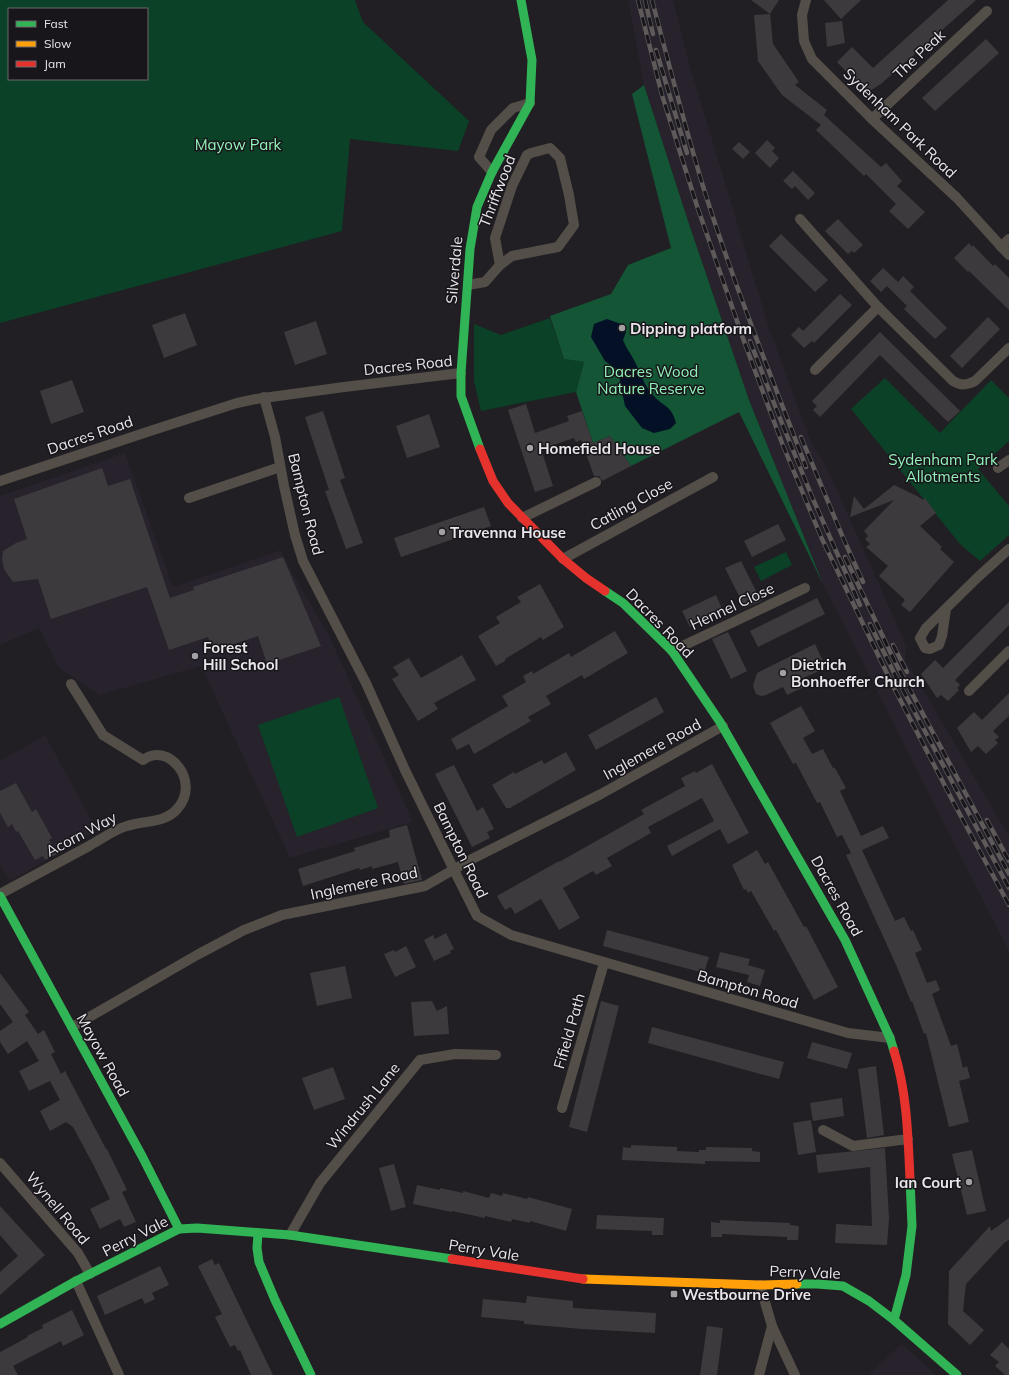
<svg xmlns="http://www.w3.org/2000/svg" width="1009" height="1375" viewBox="0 0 1009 1375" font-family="Mulish,sans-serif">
  <rect width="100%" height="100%" fill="#211f23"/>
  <g fill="#28222c">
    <polygon points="628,0 673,0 689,63 768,325 811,442 826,466 838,492 906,645 905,659 1009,836 1009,952 823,584 749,400 688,221 644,85"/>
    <polygon points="125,453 173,587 281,550 292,573 329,635 413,822 290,858 201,666 100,695 59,668 39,628 0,645 0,496"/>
    <polygon points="45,735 97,830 10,881 0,865 0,761"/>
    <polygon points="902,1344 936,1375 871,1375 870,1373"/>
  </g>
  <g fill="#0a4127" fill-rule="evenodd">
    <path d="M0,0h355l8,22 106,99 -11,30 -108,-12 -8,92 -342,92zM9,9h138v70h-138z"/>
    <polygon points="550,318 564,359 584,362 576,392 481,411 474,381 474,324 501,335"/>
    <polygon points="885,378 940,433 991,380 1009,398 1009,441 978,469 1009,506 1009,535 980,561 960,544 851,409"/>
    <polygon points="786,552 792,565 761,581 754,567"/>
    <polygon points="339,697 378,808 297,837 258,725"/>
  </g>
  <polygon fill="#135535" points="644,85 688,221 749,400 823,584 739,412 631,466 610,436 593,443 576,392 584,362 564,359 550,316 611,294 628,265 671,248 632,94"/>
  <path fill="#031026" d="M607,319l14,5 5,8 -3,8c3,8 8,14 12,22 6,11 9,24 18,33 11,13 18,9 23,28l-6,6 -16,4 -12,-5 -17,-22 -5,-25 -1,-10 -14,-10 -14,-24 3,-13z"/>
  <g fill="#3c3a3d">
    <polygon points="751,0 779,0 770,14"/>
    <polygon points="824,0 861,0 841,19"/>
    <polygon points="948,0 976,0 882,83 867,93 837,62 852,47 873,68"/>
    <polygon points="770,14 773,44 799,82 795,85 827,110 824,115 881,167 886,163 902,181 897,186 925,212 908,229 889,211 896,204 866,174 864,176 816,130 821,125 782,95 758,61 754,15"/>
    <polygon points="842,21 845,43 827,47 825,23"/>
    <polygon points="986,39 999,53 935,111 922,98"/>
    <polygon points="767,140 775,148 772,151 779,158 770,168 755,153"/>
    <polygon points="739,142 750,152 743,159 732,149"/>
    <polygon points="793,171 815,193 808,200 795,186 792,189 783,181"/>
    <polygon points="838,219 863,245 854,253 852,251 848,254 825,231"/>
    <polygon points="781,234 828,280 815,292 769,246"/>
    <polygon points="969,243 972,247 973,245 993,266 995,264 1009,278 1009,310 969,271 968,272 954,258"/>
    <polygon points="883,268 898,282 903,276 914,287 910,291 947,328 935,339 904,309 907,306 887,286 881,292 870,281"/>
    <polygon points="840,294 852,305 814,343 812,341 804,348 791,335 799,327 803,331"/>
    <polygon points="185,313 197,345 164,358 152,325"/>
    <polygon points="988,317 1000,329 962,368 950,356"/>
    <polygon points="316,321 327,354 295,365 284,332"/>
    <polygon points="880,332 960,411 948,422 880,355 820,417 813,410 817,406 812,401"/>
    <polygon points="72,380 84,412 51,424 40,391"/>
    <polygon points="526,404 535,433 569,421 567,416 582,411 593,443 610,436 631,466 602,481 599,476 594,476 581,440 576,442 574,438 541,449 553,486 535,492 508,410"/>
    <polygon points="323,411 345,478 340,480 363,543 346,549 325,491 329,490 305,417"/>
    <polygon points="429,414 440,447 407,458 396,426"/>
    <polygon points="102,468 108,486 130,479 170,598 194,590 193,587 283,557 321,646 267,664 258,636 213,651 208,637 169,650 147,587 51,619 38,579 13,582 4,569 2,558 3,551 16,543 27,539 14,499"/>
    <polygon points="894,485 917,496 923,500 925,498 936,513 920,526 942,547 940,549 954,562 910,612 901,605 905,600 879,576 888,566 866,547 870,544 865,539 868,536 864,531 894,500 850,517 854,496 864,509"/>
    <polygon points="484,507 491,526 401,557 394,538"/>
    <polygon points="778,524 786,540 752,557 744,541"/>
    <polygon points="741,561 761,601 745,608 725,568"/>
    <polygon points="540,584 564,627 543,640 541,637 505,659 505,661 496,666 478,636 500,623 496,617 521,602 517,597"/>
    <polygon points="716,595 723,611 690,627 682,611"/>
    <polygon points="817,598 825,614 758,647 750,631"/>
    <polygon points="1009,602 1009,625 955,680 960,685 957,688 959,690 948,701 941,695 937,698 921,674 935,660 943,668"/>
    <polygon points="615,631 628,653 584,679 582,675 546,696 551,704 528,717 531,721 474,754 469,744 457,750 451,739 508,706 502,696 526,682 523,676 532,671 533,674 569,653 571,657"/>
    <polygon points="728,632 747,671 731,679 712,639"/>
    <polygon points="815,644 826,668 801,679 804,687 787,695 783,687 766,695 761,696 756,694 753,686 757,673"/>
    <polygon points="462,655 476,680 434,703 438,709 418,721 392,679 399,675 393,667 409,658 421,678"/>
    <polygon points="1009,693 1009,716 993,731 999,737 995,740 998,743 986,754 978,746 971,752 957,728 974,712 982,720"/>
    <polygon points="656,697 664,712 596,750 588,735"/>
    <polygon points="801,706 815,731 803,738 812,754 823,749 833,768 835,768 846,788 840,791 861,836 883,826 889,838 862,850 895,921 904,917 911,931 913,930 922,950 915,953 927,983 936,980 940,990 932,994 951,1046 957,1044 963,1068 967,1066 970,1078 959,1081 969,1122 949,1127 926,1033 924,1034 912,1001 911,1002 897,967 846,855 851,853 842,835 837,837 820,802 817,803 796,763 793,764 770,723"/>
    <polygon points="566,752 576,770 510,808 506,808 492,785 514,772 515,774 542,760 544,764"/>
    <polygon points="712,764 749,833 728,844 720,829 672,856 667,846 714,821 702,798 648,827 651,833 607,858 612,866 596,875 593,871 563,888 580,918 559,930 541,899 515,914 511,907 505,910 497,896 559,861 559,862 644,814 641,810 685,786 681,778 695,771 696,773"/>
    <polygon points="454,765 477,811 483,807 494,829 487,832 490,838 472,847 435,774"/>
    <polygon points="16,783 32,812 36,809 52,838 49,840 57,854 45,860 43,856 35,860 18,831 16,832 12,824 8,827 0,813 0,791"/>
    <polygon points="407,825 422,880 404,884 398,862 372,869 372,866 360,870 359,868 303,886 298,869 355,851 354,848 390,837 389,830"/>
    <polygon points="757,850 765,864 768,862 804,927 806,926 838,987 814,1000 776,930 774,931 751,891 748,893 746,889 744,890 732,865"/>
    <polygon points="607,930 709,957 704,973 603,946"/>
    <polygon points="446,933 454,949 450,951 451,953 434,961 424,940 433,935 435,939"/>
    <polygon points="406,946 416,967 395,977 384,954 394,950 395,952"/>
    <polygon points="720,952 750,959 748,965 765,970 760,986 747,982 749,975 716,967"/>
    <polygon points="345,966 352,998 317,1006 310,973"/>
    <polygon points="0,973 29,1012 25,1015 38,1034 44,1030 55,1052 51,1054 61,1074 65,1071 106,1149 107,1149 127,1190 122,1192 136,1222 124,1227 120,1219 100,1229 90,1209 110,1199 94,1166 73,1127 66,1122 50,1131 40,1111 60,1100 50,1081 29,1091 19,1071 39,1061 27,1041 8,1054 0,1042 0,1031 13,1022 0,1004"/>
    <polygon points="432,1001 437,1011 447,1006 449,1034 414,1036 411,1002"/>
    <polygon points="601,1001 619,1006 587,1132 569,1127"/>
    <polygon points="652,1027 784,1062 779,1079 648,1043"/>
    <polygon points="812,1042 852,1053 847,1069 807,1058"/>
    <polygon points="876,1066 884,1135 867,1138 858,1069"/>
    <polygon points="333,1067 345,1099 314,1110 302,1078"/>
    <polygon points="842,1098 844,1116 813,1121 810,1103"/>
    <polygon points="811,1120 816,1152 798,1155 793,1123"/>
    <polygon points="631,1145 677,1147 677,1151 699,1152 699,1150 706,1150 706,1147 752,1148 752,1151 760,1152 760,1162 705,1161 705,1164 622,1160 623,1147 631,1148"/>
    <polygon points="885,1148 889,1218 887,1245 835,1243 836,1224 872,1226 870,1167 818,1173 816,1155"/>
    <polygon points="972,1150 986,1211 967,1215 952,1154"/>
    <polygon points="394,1164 406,1207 391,1211 379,1168"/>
    <polygon points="417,1185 440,1190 440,1188 463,1193 463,1191 489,1198 491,1193 502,1196 503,1193 527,1199 528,1197 572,1209 566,1231 530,1221 530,1223 512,1219 511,1222 485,1216 485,1218 452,1211 452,1212 413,1204"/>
    <polygon points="0,1206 45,1255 0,1295 0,1272 18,1256 0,1235"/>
    <polygon points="597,1215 664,1218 663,1235 652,1235 652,1231 596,1229"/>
    <polygon points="1009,1218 1009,1240 1004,1243 966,1284 963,1311 984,1330 970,1345 948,1324 949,1271 990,1226 991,1231"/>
    <polygon points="720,1220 790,1223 790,1225 799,1226 798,1240 787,1240 787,1237 722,1234 722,1237 711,1237 711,1222 720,1223"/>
    <polygon points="212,1259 215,1265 219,1263 273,1375 251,1375 240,1350 238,1351 235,1345 230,1347 215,1317 222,1314 198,1266"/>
    <polygon points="160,1266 169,1285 152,1293 155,1299 145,1304 142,1298 105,1315 97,1296"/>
    <polygon points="527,1296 573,1301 573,1308 656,1313 655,1333 582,1329 524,1324 524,1321 481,1317 483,1299 526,1303"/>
    <polygon points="72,1310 84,1335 63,1346 61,1341 13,1366 18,1375 0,1375 0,1352 28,1337 27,1336 43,1328 42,1325"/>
    <polygon points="707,1326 723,1328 717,1375 700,1375"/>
    <polygon points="1002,1342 1009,1349 1009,1375 1005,1375 995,1366 999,1362 990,1355"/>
  </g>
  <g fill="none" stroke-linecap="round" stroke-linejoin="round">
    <g stroke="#534f48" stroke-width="10">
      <polyline points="806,0 802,15 804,41 812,59 872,119 957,198 1009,255"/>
      <polyline points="872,119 987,11"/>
      <polyline points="492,172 479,157 491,130 513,108 530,103"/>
      <path d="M800,219l78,88 75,74c8,5 14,4 22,0l34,-33"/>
      <polyline points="1001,247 1009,239"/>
      <polyline points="468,285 485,282 500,265 495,238 512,186 527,155 531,153 550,148 560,158 569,195 574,225 558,247 512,256 500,265"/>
      <polyline points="815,370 878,307"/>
      <polyline points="264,397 275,437 284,486 295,535 303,561 366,683 405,770 454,870 477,916 511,935 848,1033 890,1038"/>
      <polyline points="998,468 1009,460"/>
      <polyline points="0,481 150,431 237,403 256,399 344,387 461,373"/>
      <polyline points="189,498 280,467"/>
      <polyline points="522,518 596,482"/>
      <polyline points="563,559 713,477"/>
      <polyline points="946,609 942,636 939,645 930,649 925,648 920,638 926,628 978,577 1009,549"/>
      <polyline points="672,651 805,588"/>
      <polyline points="969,691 1009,651"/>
      <path d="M0,894c30,-16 59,-32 89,-48 11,-6 26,-17 38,-20 17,-6 38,-2 51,-18 23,-27 -10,-67 -35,-48l-40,-25 -32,-51"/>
      <polyline points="72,1027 197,955 244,930 282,915 425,886 472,859 601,794 723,726"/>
      <polyline points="562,1108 604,963"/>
      <polyline points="823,1130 853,1146 908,1139"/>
      <polyline points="0,1163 78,1253 90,1274"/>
      <polyline points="290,1235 320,1183 420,1060 455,1054 496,1055"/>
      <polyline points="76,1281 119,1375"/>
      <polyline points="760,1285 772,1326 795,1375"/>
      <polyline points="759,1375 772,1326"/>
    </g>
    <g stroke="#30b455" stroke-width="9">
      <polyline points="480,449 461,396 461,373 470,249 477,207 492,172 530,103 532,60 521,0"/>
      <polyline points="605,591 623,603 672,651 720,722 845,940 890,1038 894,1051"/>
      <polyline points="0,896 142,1156 179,1229"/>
      <polyline points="258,1234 257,1248 259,1262 275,1300 311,1375"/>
      <polyline points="797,1284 817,1284 843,1286 869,1301 894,1320 957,1375"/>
      <polyline points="894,1320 906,1275 912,1226 910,1179"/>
      <polyline points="0,1324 76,1281 179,1229 197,1228 290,1235 452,1259"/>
    </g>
    <polyline stroke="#ff9f0a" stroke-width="9" points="583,1279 760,1285 797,1284"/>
    <g stroke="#e5322d" stroke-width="9">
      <polyline points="480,449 493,481 508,503 563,559 586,578 605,591"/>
      <path d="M894,1051c13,41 14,85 16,128"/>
      <polyline points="452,1259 583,1279"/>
    </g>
    <defs>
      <g id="rail">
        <polyline points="638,0 662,95 697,206 745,344 782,443 822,539 894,688 957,809 1009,905"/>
        <polyline points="645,0 653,34"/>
        <path d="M652,0c16,61 32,123 50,183 30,97 68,190 104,284"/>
        <polyline points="656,50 687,153"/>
        <polyline points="750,341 779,416 813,499 860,605"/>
        <polyline points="801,437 844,540 863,582"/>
        <polyline points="845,557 895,662 1009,874"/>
        <polyline points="870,624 897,679 1009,888"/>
        <polyline points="893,645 907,672"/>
        <polyline points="987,820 1009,861"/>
      </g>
    </defs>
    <use href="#rail" stroke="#5d5a59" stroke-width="4.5"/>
    <use href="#rail" stroke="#18151b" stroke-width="3" stroke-dasharray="9" stroke-linecap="butt"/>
  </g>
  <g fill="#a3a0a4" stroke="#18151b" stroke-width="1.5">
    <circle cx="622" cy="328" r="4"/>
    <circle cx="530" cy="448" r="4"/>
    <circle cx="442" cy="532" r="4"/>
    <circle cx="195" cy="656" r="4"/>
    <circle cx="783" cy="673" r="4"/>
    <circle cx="969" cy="1182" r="4"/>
    <rect x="670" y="1290" width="8" height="8" rx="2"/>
  </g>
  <g text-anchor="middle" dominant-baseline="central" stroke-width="3" stroke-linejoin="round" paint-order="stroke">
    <g font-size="15" fill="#e9e6ea" stroke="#18151b">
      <text transform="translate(919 54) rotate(-43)">The Peak</text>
      <text transform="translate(900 123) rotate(44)">Sydenham Park Road</text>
      <text transform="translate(497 191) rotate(-69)">Thriffwood</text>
      <text transform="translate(454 270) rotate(-85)">Silverdale</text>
      <text transform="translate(408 365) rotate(-6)">Dacres Road</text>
      <text transform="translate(90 435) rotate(-19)">Dacres Road</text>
      <text transform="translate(306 504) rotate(76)">Bampton Road</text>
      <text transform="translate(631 504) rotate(-29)">Catling Close</text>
      <text transform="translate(732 606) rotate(-25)">Hennel Close</text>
      <text transform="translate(660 623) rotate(46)">Dacres Road</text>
      <text transform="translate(652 749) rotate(-29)">Inglemere Road</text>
      <text transform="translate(81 834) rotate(-28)">Acorn Way</text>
      <text transform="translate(461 850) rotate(64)">Bampton Road</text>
      <text transform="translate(364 883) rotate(-12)">Inglemere Road</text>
      <text transform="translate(837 896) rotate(61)">Dacres Road</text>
      <text transform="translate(748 989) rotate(16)">Bampton Road</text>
      <text transform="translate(569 1031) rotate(-74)">Fifield Path</text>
      <text transform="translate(103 1055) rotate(61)">Mayow Road</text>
      <text transform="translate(363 1106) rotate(-51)">Windrush Lane</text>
      <text transform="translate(58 1208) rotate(50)">Wynell Road</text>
      <text transform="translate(135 1236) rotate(-27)">Perry Vale</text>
      <text transform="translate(484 1250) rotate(9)">Perry Vale</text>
      <text transform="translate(805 1272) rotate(2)">Perry Vale</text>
    </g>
    <g font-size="15" fill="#91f3b8" stroke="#18151b">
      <text x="238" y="144">Mayow Park</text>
      <text x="651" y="371">Dacres Wood<tspan x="651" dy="17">Nature Reserve</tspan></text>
      <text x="943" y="459">Sydenham Park<tspan x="943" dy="17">Allotments</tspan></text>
    </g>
    <g font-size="15" font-weight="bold" fill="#e9e6ea" stroke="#18151b" text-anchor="start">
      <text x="630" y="328">Dipping platform</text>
      <text x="538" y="448">Homefield House</text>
      <text x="450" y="532">Travenna House</text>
      <text x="203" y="647">Forest<tspan x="203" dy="17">Hill School</tspan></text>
      <text x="791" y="664">Dietrich<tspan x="791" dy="17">Bonhoeffer Church</tspan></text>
      <text x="961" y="1182" text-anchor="end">Ian Court</text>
      <text x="682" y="1294">Westbourne Drive</text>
    </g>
  </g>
  <rect x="8" y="8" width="140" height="72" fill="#18151b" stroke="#6c696e"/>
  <rect x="16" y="21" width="20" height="6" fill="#30b455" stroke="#6c696e"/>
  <text x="44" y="28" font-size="12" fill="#e9e6ea">Fast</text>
  <rect x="16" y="41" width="20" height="6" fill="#ff9f0a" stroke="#6c696e"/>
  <text x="44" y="48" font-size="12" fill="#e9e6ea">Slow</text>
  <rect x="16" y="61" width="20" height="6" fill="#e5322d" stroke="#6c696e"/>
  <text x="44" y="68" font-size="12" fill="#e9e6ea">Jam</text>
</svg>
